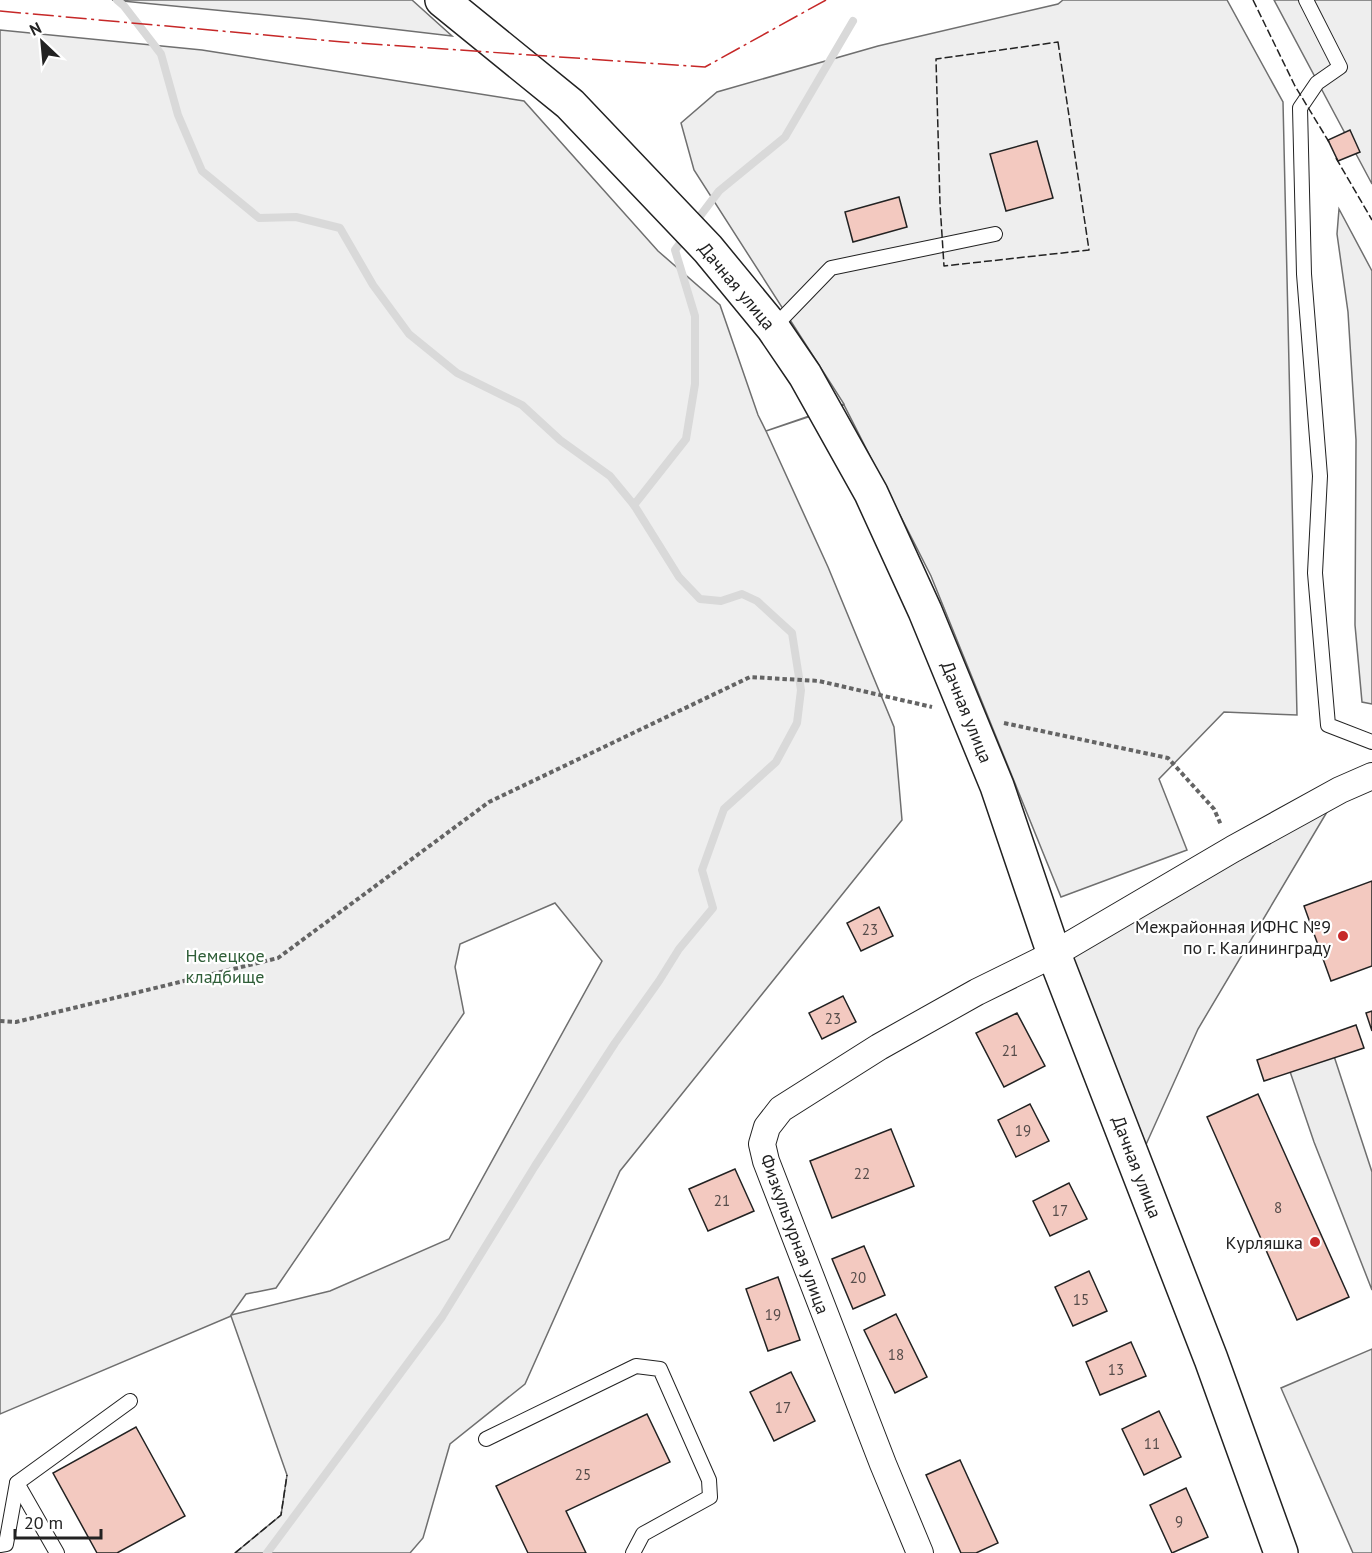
<svg xmlns="http://www.w3.org/2000/svg" width="1372" height="1553" viewBox="0 0 1372 1553" font-family="'PT Sans',sans-serif">
  <rect width="100%" height="100%" fill="#fff"/>
  <g fill="#eee" stroke="#6f6f6f" stroke-width="1.5" fill-rule="evenodd">
    <polygon points="112,0 412,0 452,36 307,19"/>
    <path d="M1063,0h164l56,102 14,613 -73,-3 -65,67 28,71 -126,47 -130,-321 -87,-171 -78,26 62,136 66,160 8,93 -282,351 -95,213 -75,60 -27,94 -13,15h-175l46,-38 6,-40 -56,-159 -231,98v-1384l202,20 322,51 134,150 62,54 38,110 8,16 78,-27 -150,-234 -13,-47 36,-31 161,-46 180,-42zM555,903l47,58 -153,278 -119,52 -99,24 15,-21 30,-6 188,-275 -9,-46 5,-23z"/>
    <polygon points="1274,0 1372,0 1372,184"/>
    <polygon points="1339,209 1372,271 1372,704 1362,702 1355,625 1356,440 1348,312 1337,234"/>
  </g>
  <g fill="#ededed" stroke="#6f6f6f" stroke-width="1.5">
    <polygon points="1340,790 1198,1029 1144,1149 1060,958"/>
    <polygon points="1332,1050 1372,1172 1372,1290 1314,1142 1283,1051"/>
    <polygon points="1372,1349 1372,1553 1353,1553 1281,1388"/>
  </g>
  <g fill="none" stroke-linecap="round" stroke-linejoin="round">
    <g stroke="#d9d9d9" stroke-width="8">
      <polyline points="117,0 124,6 161,54 178,115 202,171 259,218 296,217 340,228 373,285 409,334 457,373 522,405 560,440 610,476 634,505 679,577 700,599 721,601 742,594 757,601 792,633 801,690 797,723 776,762 724,809 702,870 713,908 679,949 659,981 615,1043 535,1166 442,1317 267,1553"/>
      <polyline points="694,224 719,191 785,137 853,21"/>
      <polyline points="634,505 686,439 695,384 695,316 675,250 687,234"/>
    </g>
  </g>
  <g fill="#f3c9c0" stroke="#222" stroke-width="1.5">
    <polygon points="1350,130 1360,152 1338,161 1328,140"/>
    <polygon points="1037,141 1053,198 1006,211 990,154"/>
    <polygon points="899,197 907,227 853,242 845,212"/>
    <polygon points="1372,881 1372,966 1331,981 1304,906"/>
    <polygon points="879,907 893,936 861,951 847,923"/>
    <polygon points="843,996 856,1022 822,1039 809,1013"/>
    <polygon points="1372,1011 1372,1031 1366,1013"/>
    <polygon points="1017,1013 1045,1066 1004,1087 976,1033"/>
    <polygon points="1356,1025 1364,1048 1264,1081 1257,1060"/>
    <polygon points="1258,1094 1349,1297 1297,1320 1207,1117"/>
    <polygon points="1030,1104 1049,1141 1016,1157 998,1120"/>
    <polygon points="891,1129 914,1186 832,1218 810,1161"/>
    <polygon points="735,1169 754,1211 708,1231 689,1189"/>
    <polygon points="1069,1183 1087,1219 1050,1236 1033,1201"/>
    <polygon points="864,1246 885,1295 853,1309 832,1259"/>
    <polygon points="1089,1271 1107,1311 1073,1326 1055,1287"/>
    <polygon points="778,1277 800,1340 768,1351 746,1289"/>
    <polygon points="896,1314 927,1377 895,1393 864,1330"/>
    <polygon points="1131,1342 1146,1376 1100,1395 1086,1362"/>
    <polygon points="791,1372 815,1421 774,1441 750,1392"/>
    <polygon points="1159,1411 1181,1457 1144,1475 1122,1429"/>
    <polygon points="647,1414 670,1462 566,1511 586,1553 528,1553 496,1486"/>
    <polygon points="136,1427 185,1516 117,1553 97,1553 53,1473"/>
    <polygon points="960,1460 998,1543 976,1553 961,1553 926,1475"/>
    <polygon points="1186,1488 1208,1537 1172,1553 1150,1505"/>
  </g>
  <g fill="none" stroke-linecap="round" stroke-linejoin="round">
    <defs>
      <g id="lane">
        <polyline points="1306,0 1340,67 1317,83 1300,108 1304,274 1320,476 1315,573 1328,725 1372,742"/>
        <polyline points="773,328 831,268 995,234"/>
        <polyline points="486,1439 636,1366 660,1369 709,1480 710,1497 643,1534 633,1553"/>
        <polyline points="17,1483 57,1553"/>
        <polyline points="0,1545 6,1544 17,1483 130,1401"/>
      </g>
      <polyline id="street" points="920,1553 883,1464 766,1161 762,1144 767,1127 781,1109 879,1047 977,992 1054,954 1233,849 1340,790 1372,776"/>
      <polyline id="secondary" points="442,0 570,104 708,249 773,328 805,375 871,493 925,611 997,786 1054,954 1211,1359 1281,1553"/>
    </defs>
    <use href="#lane" stroke="#222" stroke-width="16"/>
    <use href="#street" stroke="#222" stroke-width="28"/>
    <use href="#secondary" stroke="#222" stroke-width="36"/>
    <g stroke="#646464" stroke-width="4" stroke-dasharray="4.5 3" stroke-linecap="butt">
      <polyline points="1004,723 1168,758 1214,809 1221,825"/>
      <polyline points="0,1021 16,1022 278,958 489,802 750,677 819,681 932,707"/>
    </g>
    <use href="#lane" stroke="#fff" stroke-width="14"/>
    <use href="#street" stroke="#fff" stroke-width="26"/>
    <use href="#secondary" stroke="#fff" stroke-width="33"/>
    <g stroke="#222" stroke-width="1.5" stroke-dasharray="8 3" stroke-linecap="butt">
      <polyline points="1253,0 1295,86 1329,142"/>
      <polygon points="1058,42 1089,250 944,266 940,204 936,59"/>
      <polyline points="1336,158 1372,220"/>
      <polyline points="235,1553 281,1515 287,1475"/>
    </g>
    <polyline stroke="#c62828" stroke-width="1.5" stroke-dasharray="21 4.5 3 4.5" stroke-linecap="butt" points="0,11 343,42 705,67 826,0"/>
  </g>
  <g fill="#c62828" stroke="#fff" stroke-width="2">
    <circle cx="1343" cy="936" r="6"/>
    <circle cx="1315" cy="1242" r="6"/>
  </g>
  <g text-anchor="middle" dominant-baseline="central" stroke-width="4.5" stroke-linejoin="round" paint-order="stroke">
    <g font-size="15" fill="#564c4a">
      <text x="870" y="929">23</text>
      <text x="833" y="1018">23</text>
      <text x="1010" y="1050">21</text>
      <text x="1023" y="1130">19</text>
      <text x="862" y="1173">22</text>
      <text x="722" y="1200">21</text>
      <text x="1278" y="1207">8</text>
      <text x="1060" y="1210">17</text>
      <text x="858" y="1277">20</text>
      <text x="1081" y="1299">15</text>
      <text x="773" y="1314">19</text>
      <text x="896" y="1354">18</text>
      <text x="1116" y="1369">13</text>
      <text x="783" y="1407">17</text>
      <text x="1152" y="1443">11</text>
      <text x="583" y="1474">25</text>
      <text x="1179" y="1521">9</text>
    </g>
    <g font-size="18" fill="#222" stroke="#fff">
      <text transform="translate(737 286) rotate(50)">Дачная улица</text>
      <text transform="translate(967 712) rotate(68)">Дачная улица</text>
      <text transform="translate(1137 1167) rotate(69)">Дачная улица</text>
      <text transform="translate(795 1234) rotate(70)">Физкультурная улица</text>
    </g>
    <g font-size="18" fill="#222" stroke="#fff" text-anchor="end">
      <text x="1331" y="926">Межрайонная ИФНС №9<tspan x="1331" dy="21">по г. Калининграду</tspan></text>
      <text x="1303" y="1242">Курляшка</text>
    </g>
    <g font-size="18" fill="#2f5e38" stroke="#fff">
      <text x="225" y="955">Немецкое<tspan x="225" dy="21">кладбище</tspan></text>
    </g>
  </g>
  <g transform="translate(42 42) rotate(334)" stroke="#ffffff" stroke-width="4.5" paint-order="stroke">
  <path d="M0-4.5L10 22L0 15L-10 22Z" fill="#222222"/>
  <text y="-9" font-size="16" font-weight="bold" text-anchor="middle" fill="#222222">N</text>
  </g>
  <path d="M15 1529v9h86v-9" fill="none" stroke="#222222" stroke-width="3"/>
  <text x="24" y="1529" font-size="18" fill="#222222" stroke="#ffffff" stroke-width="4.5" paint-order="stroke">20 m</text>
</svg>
